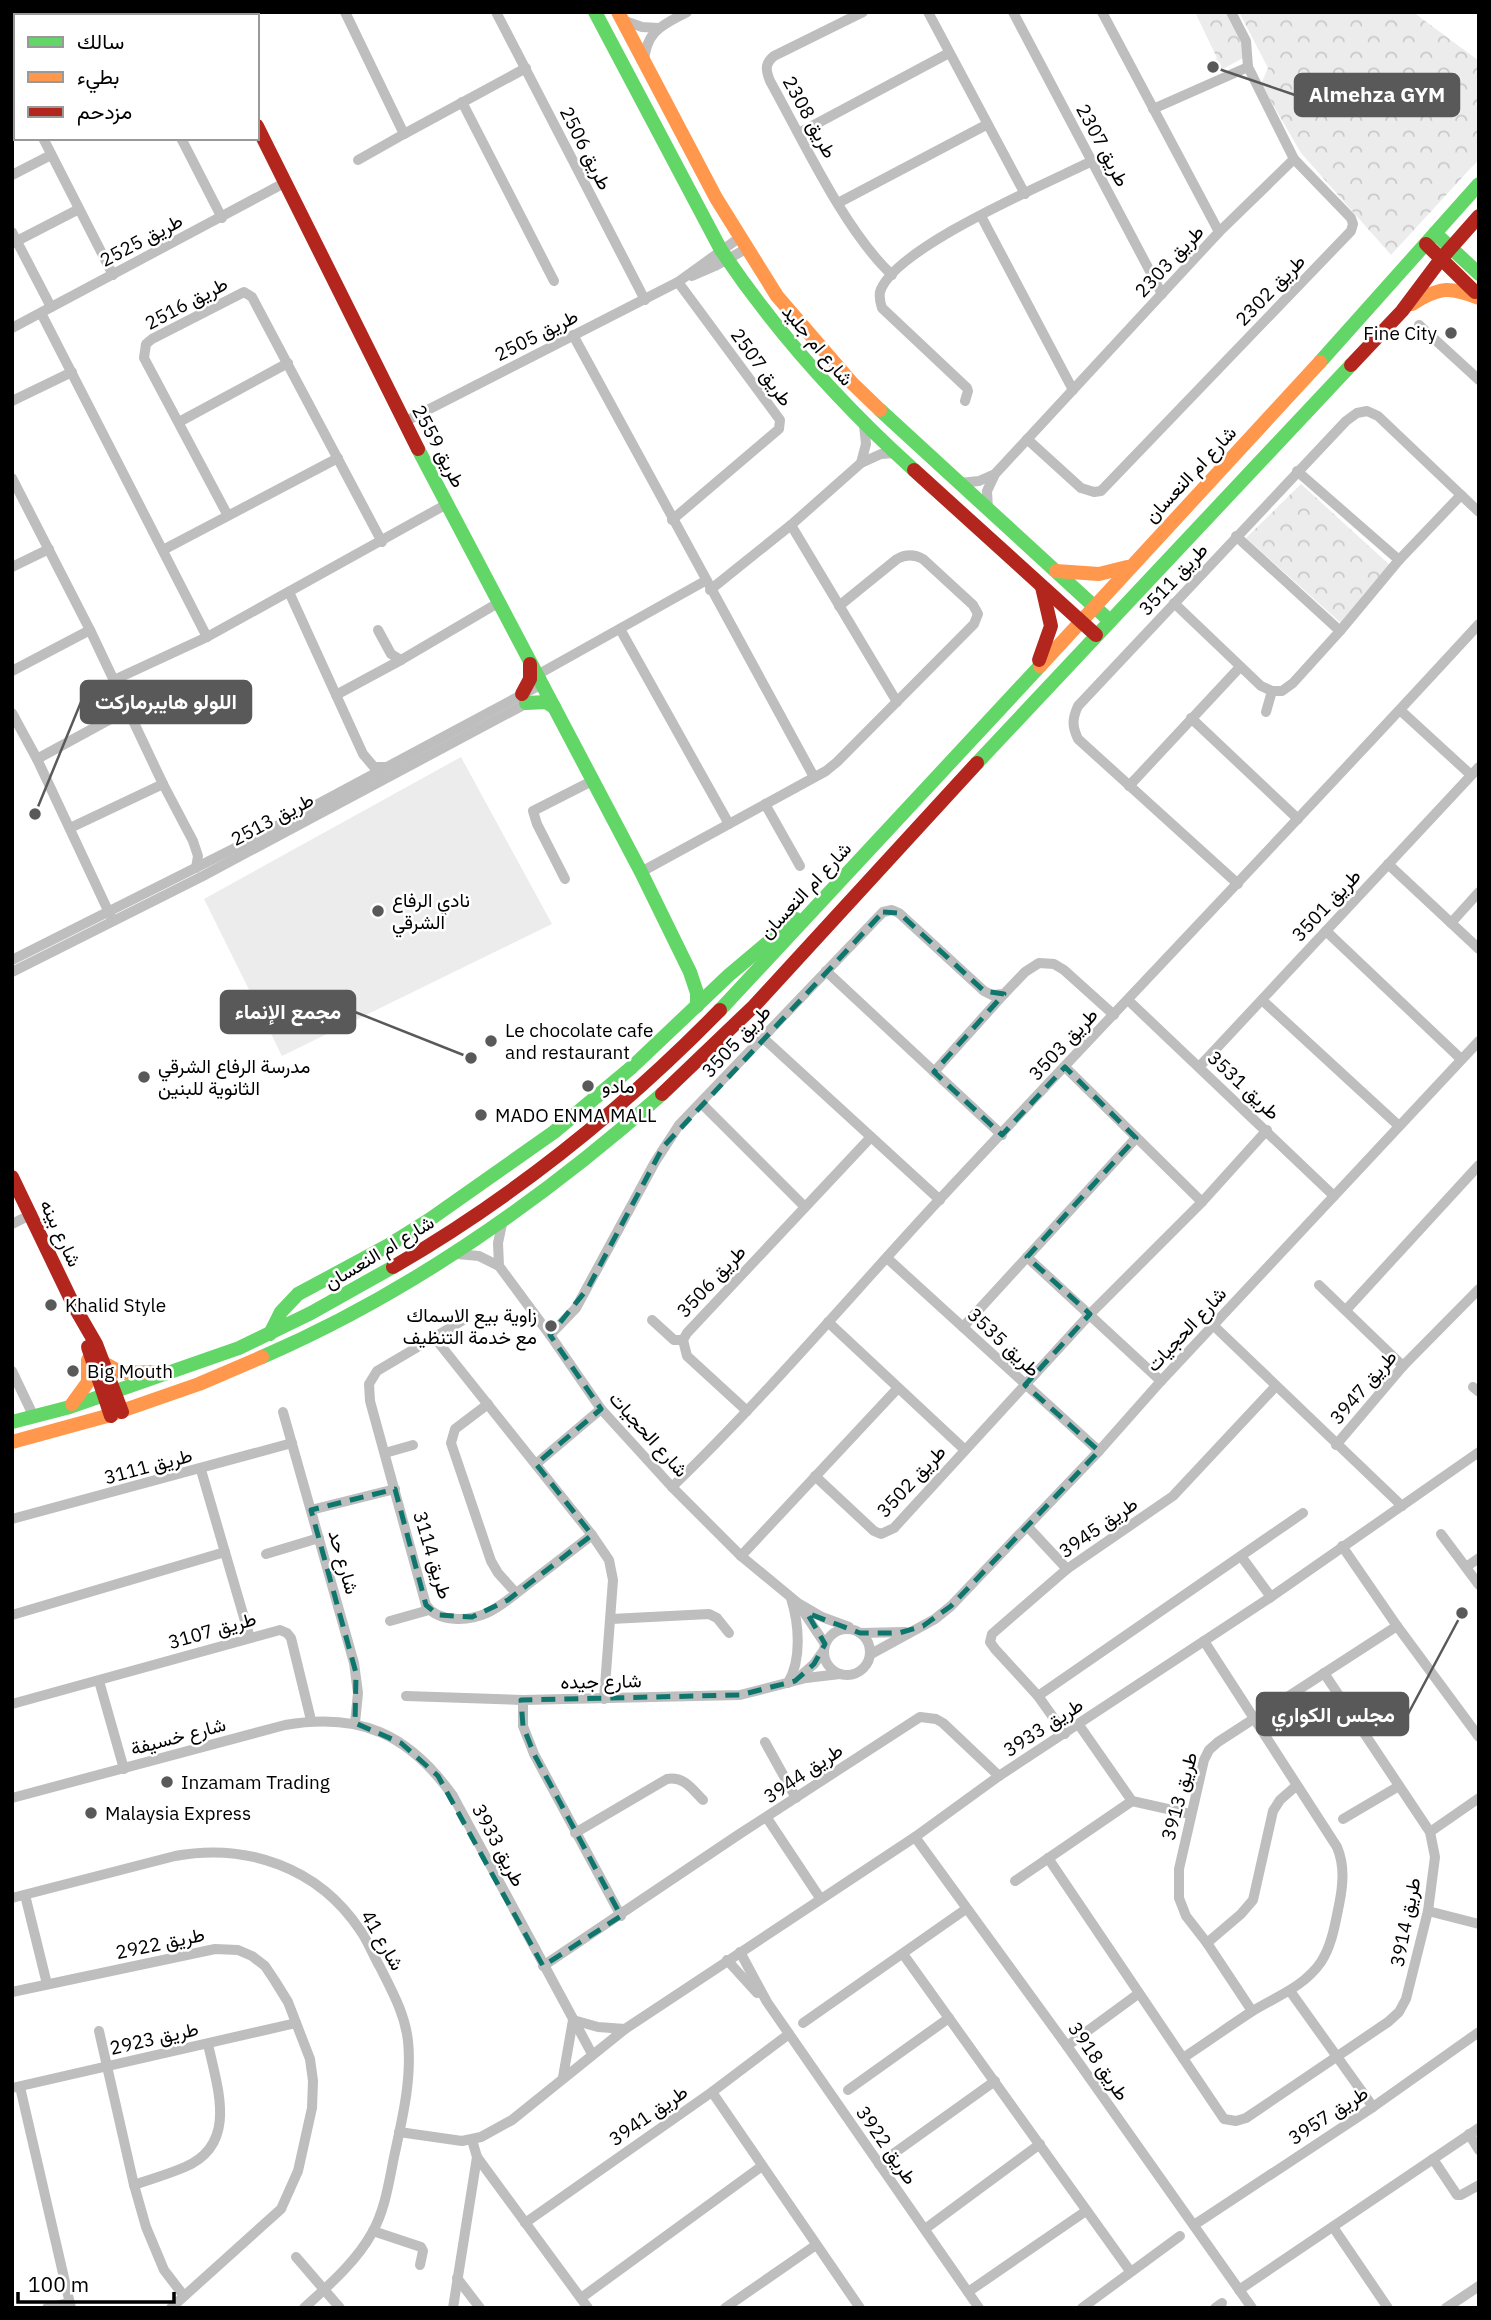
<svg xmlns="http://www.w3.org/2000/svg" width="1491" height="2320" viewBox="0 0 1491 2320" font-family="'IBM Plex Sans',Vazirmatn,sans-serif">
  <defs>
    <pattern id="park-crowns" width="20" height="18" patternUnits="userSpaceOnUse" patternTransform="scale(1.75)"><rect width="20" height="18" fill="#ececec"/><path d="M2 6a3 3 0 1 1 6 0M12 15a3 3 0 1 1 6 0" fill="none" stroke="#c9c9c9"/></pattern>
  </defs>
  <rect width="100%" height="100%" fill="#fff"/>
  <polygon fill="#ececec" points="461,757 552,924 282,1056 204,899"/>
  <g fill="url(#park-crowns)">
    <polygon points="1195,12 1226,12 1245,49 1245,57 1219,71 1214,60 1217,58"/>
    <polygon points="1239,12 1413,12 1479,61 1479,159 1391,255 1301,153 1261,84 1268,68"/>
    <polygon points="1301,484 1393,568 1342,624 1246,538"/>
  </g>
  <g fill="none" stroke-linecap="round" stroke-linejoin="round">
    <g stroke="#bebebe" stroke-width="10">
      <polyline points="80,12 82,16"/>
      <polyline points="139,12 141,16"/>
      <polyline points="345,12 404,134 526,68"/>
      <polyline points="496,12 645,300"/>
      <path d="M863,12l-89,44c-10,8 -8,15 -4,25 33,59 74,149 122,194"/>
      <polyline points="928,12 1025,194"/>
      <polyline points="1013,12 1162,294"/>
      <polyline points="1102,12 1219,232"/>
      <polyline points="21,16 28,12"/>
      <polyline points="166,16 173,12"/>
      <polyline points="622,20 642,27 658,28"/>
      <path d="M644,62c2,-32 19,-37 43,-50"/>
      <polyline points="12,80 16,87"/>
      <polyline points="12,98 16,96"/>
      <polyline points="462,102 554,281"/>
      <polyline points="1153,109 1248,67"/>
      <polyline points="799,133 949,53"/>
      <polyline points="43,138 113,275"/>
      <polyline points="181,138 222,218"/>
      <polyline points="358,160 404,134"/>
      <polyline points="12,175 51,155"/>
      <polyline points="838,203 986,125"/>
      <polyline points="981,216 1073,390"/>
      <polyline points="12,232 51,307"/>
      <polyline points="13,243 79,209"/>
      <polyline points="692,276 715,266 746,249"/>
      <polyline points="41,313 207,637"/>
      <polyline points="1419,325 1479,380"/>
      <polyline points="12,328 286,182"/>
      <polyline points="573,335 814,777"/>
      <polyline points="12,401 72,372"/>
      <path d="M965,401l3,-10 -1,-3 -85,-80c-2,-6 -3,-10 -2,-16 13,-44 168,-109 212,-131"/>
      <polyline points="179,422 288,363"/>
      <polyline points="404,422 678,282 739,238"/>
      <polyline points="1027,439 1081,488 1094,492 1101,491 1351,231 1353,224 1351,218 1294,159 1248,67 1246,41 1231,12"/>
      <polyline points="861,463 866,444 864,425"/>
      <polyline points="1297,471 1399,560"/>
      <polyline points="12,478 90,630 163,784 193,841 198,856 196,868"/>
      <polyline points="960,483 979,481 995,474"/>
      <polyline points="988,509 987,491 995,474 1219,232 1294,159"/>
      <polyline points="227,514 144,358 146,344 152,339 244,292 252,297 382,542"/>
      <polyline points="672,520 779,429 780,420 678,282"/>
      <polyline points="791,525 897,702"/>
      <polyline points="1236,536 1340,631"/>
      <polyline points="163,550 338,458"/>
      <polyline points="12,567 49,549"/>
      <polyline points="710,590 791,525 861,463 881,454 895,453"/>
      <polyline points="289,592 363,754 374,767 385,767"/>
      <polyline points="1174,603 1261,686 1272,691 1282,691 1293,683 1340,631 1399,560 1461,495"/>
      <polyline points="620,629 729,824"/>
      <polyline points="378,630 391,654 401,660 498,603"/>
      <polyline points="12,671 90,630"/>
      <polyline points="537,675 705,581"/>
      <polyline points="114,680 207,637 447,504"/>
      <polyline points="336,695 401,660"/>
      <polyline points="1400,710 1471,775"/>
      <polyline points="1266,712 1272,691"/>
      <polyline points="12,713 37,759 112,919"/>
      <polyline points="1191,718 1298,819"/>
      <polyline points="37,759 127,710"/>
      <polyline points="1129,786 1240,667"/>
      <polyline points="765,804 800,866"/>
      <polyline points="70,828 163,784"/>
      <polyline points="1388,864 1479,949"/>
      <path d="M641,872l185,-101 11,-9 137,-138 4,-10 -5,-9 -50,-46c-9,-5 -17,-5 -26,0l-58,47"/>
      <polyline points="565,879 537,824 533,811 592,781"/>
      <path d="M1238,884l-160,-145c-6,-13 -6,-20 0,-33l268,-285 11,-8 10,-2 11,5 101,96"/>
      <polyline points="1451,923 1479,892"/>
      <polyline points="1326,931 1461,1059"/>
      <polyline points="12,960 243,844 542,684"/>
      <polyline points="826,971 1002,1135"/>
      <polyline points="12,972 201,877 531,701"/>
      <polyline points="1128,1000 1334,1196"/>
      <polyline points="1262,1000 1399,1126"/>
      <polyline points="762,1037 940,1200"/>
      <polyline points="1065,1067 1202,1202"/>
      <polyline points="1199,1067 1479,767"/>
      <polyline points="934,1072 1004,994 1025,972 1039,963 1054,964 1064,970 1114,1015"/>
      <polyline points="701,1103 804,1206"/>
      <polyline points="12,1224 32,1214"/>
      <polyline points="457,1254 479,1256 499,1266 550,1335 601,1409 672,1487 741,1556 798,1603 822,1617 849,1627"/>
      <polyline points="1027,1257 1161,1381"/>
      <polyline points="887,1258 1099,1451"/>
      <polyline points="499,1266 498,1243 502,1224"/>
      <polyline points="1319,1285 1403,1366"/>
      <polyline points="1346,1310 1479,1165"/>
      <path d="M465,1319l-88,52 -8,13 1,17 56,204c12,18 43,16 61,8 15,-7 27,-18 40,-28 22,-17 44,-34 65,-50"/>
      <polyline points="652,1320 674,1340 683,1340"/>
      <polyline points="828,1322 965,1450"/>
      <polyline points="1213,1325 1402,1506"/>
      <polyline points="963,1327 1136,1138"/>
      <polyline points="550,1335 576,1308 655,1162 679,1125 883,912 892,910 899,913 984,991 992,995 1004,994"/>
      <polyline points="434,1337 592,1535 609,1560 613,1580 604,1699"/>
      <polyline points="12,1371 34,1417"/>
      <polyline points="1473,1387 1479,1392"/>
      <polyline points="488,1404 455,1429 451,1443 491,1561 498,1573 516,1593"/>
      <polyline points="747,1411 687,1356 683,1340 687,1333 871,1137"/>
      <polyline points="283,1412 354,1663 358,1693 355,1723"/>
      <polyline points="1336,1445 1403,1366 1479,1289"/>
      <polyline points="385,1453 413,1445"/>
      <polyline points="536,1464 601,1409"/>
      <polyline points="201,1470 250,1638"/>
      <polyline points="815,1476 874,1531 881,1534 894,1528 1090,1314 1202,1202 1267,1130"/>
      <path d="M672,1487c94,-91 178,-191 267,-287 179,-192 362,-382 540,-576"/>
      <polyline points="311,1510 395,1489"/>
      <polyline points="12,1519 292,1443"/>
      <polyline points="1028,1527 1067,1569"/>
      <polyline points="1441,1534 1479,1585"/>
      <polyline points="1342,1546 1397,1626 1479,1737"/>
      <polyline points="266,1554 319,1538"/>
      <polyline points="741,1556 898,1388"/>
      <polyline points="1241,1556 1271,1597"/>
      <polyline points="1466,1567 1479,1558"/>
      <polyline points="801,1608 825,1644"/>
      <polyline points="12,1615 225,1552"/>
      <polyline points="611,1619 709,1614 717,1618 729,1633"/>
      <polyline points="390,1621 429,1610"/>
      <circle cx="847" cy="1652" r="23"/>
      <polyline points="860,1633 905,1632"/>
      <polyline points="871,1654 935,1619 951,1606 1099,1451 1161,1381 1479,1041"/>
      <polyline points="797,1679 814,1664 824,1650"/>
      <polyline points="99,1681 124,1769"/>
      <path d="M788,1683c14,-24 11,-59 3,-85"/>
      <polyline points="406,1696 523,1700 740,1695 806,1678 840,1674"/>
      <polyline points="1038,1696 1303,1513"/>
      <polyline points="523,1700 523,1726 534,1754 621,1916"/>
      <polyline points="12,1704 280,1630 287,1633 291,1638 311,1720"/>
      <polyline points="1079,1725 1132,1801 1190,1814"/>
      <polyline points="1065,1734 1038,1696 995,1649 990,1642 992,1634 1067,1569 1173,1496 1275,1387"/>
      <polyline points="765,1742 796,1798"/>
      <path d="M12,1798l273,-73c75,-13 124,9 168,71l139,258"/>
      <polyline points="767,1818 820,1898"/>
      <polyline points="1343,1819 1399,1786"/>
      <polyline points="1430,1832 1479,1798"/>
      <path d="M575,1833l92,-54c17,-3 25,10 36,21"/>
      <polyline points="915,1837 1067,2046 1252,2308"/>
      <polyline points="1048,1858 1224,2119 1236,2121 1246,2118 1388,2022 1399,2012 1406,1999 1428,1911 1435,1857 1430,1832 1324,1673"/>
      <polyline points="1015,1881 1132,1801"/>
      <polyline points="25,1895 47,1984"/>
      <path d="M12,1898l163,-42c72,-13 143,11 185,74 8,11 13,25 20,37 12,24 25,47 28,74 4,39 -6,79 -14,116 -5,25 -9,53 -22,76 -16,29 -44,53 -68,75"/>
      <polyline points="1428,1911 1479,1924"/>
      <polyline points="1207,1943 1241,1914 1253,1900 1273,1811 1280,1800 1296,1786"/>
      <polyline points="740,1952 767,2002 979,2308"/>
      <polyline points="903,1954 1130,2271"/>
      <polyline points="727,1960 757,1993"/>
      <polyline points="543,1966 738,1835 920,1717 936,1719 943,1723 999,1776"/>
      <polyline points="1290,1991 1373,2107"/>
      <polyline points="12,1992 215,1949 238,1950 252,1956 265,1966 275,1981 288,2002 310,2059 313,2081 312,2108 298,2171 281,2209 171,2308"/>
      <polyline points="1252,2011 1207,1943 1186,1916 1179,1898 1179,1869 1204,1760 1209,1750 1218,1742 1397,1626"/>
      <polyline points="803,2023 966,1909"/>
      <polyline points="99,2031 134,2185 146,2227 164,2270 184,2296"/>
      <polyline points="1067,2046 1138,1994"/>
      <path d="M1183,2058c23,-15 45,-31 68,-46 24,-15 53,-25 70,-50 11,-17 14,-38 18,-57 4,-20 6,-39 -2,-58l-133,-206"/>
      <polyline points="563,2077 573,2020 598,2027 625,2029"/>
      <polyline points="20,2087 71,2308"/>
      <polyline points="12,2088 296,2023"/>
      <polyline points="848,2090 949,2018"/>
      <polyline points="712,2092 860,2308"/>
      <polyline points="399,2132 462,2141 481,2137 512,2120 625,2029 915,1837 999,1776 1271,1597 1479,1452"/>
      <polyline points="1469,2134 1479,2150"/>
      <polyline points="477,2157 588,2308"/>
      <polyline points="1433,2159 1457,2195 1461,2195 1479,2185"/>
      <polyline points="879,2164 995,2081"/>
      <path d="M134,2185c17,-6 35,-11 51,-18 54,-23 32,-80 23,-123"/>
      <polyline points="525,2223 712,2092 789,2034"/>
      <polyline points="1194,2225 1373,2107 1479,2032"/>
      <polyline points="1333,2227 1388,2308"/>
      <polyline points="925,2229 1040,2144"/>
      <polyline points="373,2231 421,2247 423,2251 420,2265"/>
      <polyline points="296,2257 340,2308"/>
      <polyline points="457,2278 480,2308"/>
      <polyline points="1239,2290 1479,2128"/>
      <polyline points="968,2292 1086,2211"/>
      <polyline points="581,2298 762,2166"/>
      <polyline points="47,2308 69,2303"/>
      <polyline points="453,2308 477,2157 472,2140"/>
      <polyline points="725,2308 816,2245"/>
      <polyline points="1082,2308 1180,2236"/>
      <polyline points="1215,2308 1222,2303"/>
      <polyline points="1446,2308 1479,2286"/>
    </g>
    <g stroke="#63d668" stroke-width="14">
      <path d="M595,12l126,238c55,82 120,154 193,220"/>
      <polyline points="1435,233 1479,274"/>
      <polyline points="1320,362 1479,184"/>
      <polyline points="880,410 1110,621"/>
      <polyline points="418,449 641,872 690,972 697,993 697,1006"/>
      <polyline points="526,703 546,702 554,707"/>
      <polyline points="977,763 1351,365"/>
      <polyline points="720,1010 1040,666"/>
      <polyline points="270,1334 281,1312 298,1294 389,1245 429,1220 554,1132 632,1067 729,975 796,919"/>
      <path d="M262,1357c148,-64 280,-157 400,-263"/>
      <polyline points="12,1422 70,1407 239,1348 311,1313 393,1267"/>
    </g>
    <g stroke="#ff974d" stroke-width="14">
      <polyline points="618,12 716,198 777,296 852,383 880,410"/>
      <path d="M1412,304c27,-17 37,-18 67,-6"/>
      <polyline points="1056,571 1099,574 1127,567"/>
      <polyline points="1040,666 1320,362"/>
      <polyline points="104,1363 122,1373 152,1372"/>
      <polyline points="72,1404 88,1382 88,1360"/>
      <polyline points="12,1442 107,1416 199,1384 262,1357"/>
    </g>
    <g stroke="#b3261e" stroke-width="14">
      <polyline points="199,12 201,16"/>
      <polyline points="257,126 418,449"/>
      <polyline points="1426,244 1475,292"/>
      <polyline points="1351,365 1402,311 1441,259 1479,216"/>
      <polyline points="914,470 1096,635"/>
      <polyline points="1039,660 1051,626 1042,587"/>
      <polyline points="522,694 530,679 530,664"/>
      <polyline points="662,1094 754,1006 977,763"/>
      <polyline points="12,1177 74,1306 96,1344 122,1412"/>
      <path d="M393,1267c121,-70 229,-157 327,-257"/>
      <polyline points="88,1347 111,1416"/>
    </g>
  </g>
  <path fill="none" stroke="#0f766e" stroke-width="5" stroke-dasharray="14 9" stroke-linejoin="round" d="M883,912l16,1 85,78 20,3 -70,78 68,63 63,-68 71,71 -109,119 63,57 -65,71 74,66 -148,155 -28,20 -24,7h-39l-53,-20 18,31 -11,20 -19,17 -55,14 -219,5 2,26 11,28 87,162 -78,50 -105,-190 -37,-33 -46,-20 1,-50 -45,-163 84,-21 31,116 12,10 34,2 36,-17 84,-65 -56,-71 65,-55 -51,-74 38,-47 75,-141z"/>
  <g fill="#595959" stroke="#fff" stroke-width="2.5">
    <circle cx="1451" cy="333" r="7"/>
    <circle cx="378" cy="911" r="7"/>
    <circle cx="491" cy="1041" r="7"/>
    <circle cx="144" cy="1077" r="7"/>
    <circle cx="588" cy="1086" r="7"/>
    <circle cx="481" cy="1115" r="7"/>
    <circle cx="51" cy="1305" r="7"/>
    <circle cx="551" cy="1326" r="7"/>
    <circle cx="73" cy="1371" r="7"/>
    <circle cx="167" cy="1782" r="7"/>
    <circle cx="91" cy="1813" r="7"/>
  </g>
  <g text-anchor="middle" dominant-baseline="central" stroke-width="5" stroke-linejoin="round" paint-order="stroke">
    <g font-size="19" fill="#000" stroke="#fff">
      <text transform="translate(810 117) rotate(61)">طريق 2308</text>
      <text transform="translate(1103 145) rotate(62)">طريق 2307</text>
      <text transform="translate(586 148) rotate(63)">طريق 2506</text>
      <text transform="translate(141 240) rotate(-28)">طريق 2525</text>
      <text transform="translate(1169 261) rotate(-47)">طريق 2303</text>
      <text transform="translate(1270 290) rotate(-46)">طريق 2302</text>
      <text transform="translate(186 303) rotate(-28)">طريق 2516</text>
      <text transform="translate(536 335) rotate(-27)">طريق 2505</text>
      <text transform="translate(818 345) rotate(50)">شارع ام جليد</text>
      <text transform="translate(762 367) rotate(54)">طريق 2507</text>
      <text transform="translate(439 446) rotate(62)">طريق 2559</text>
      <text transform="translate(1190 474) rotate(-47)">شارع ام النعسان</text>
      <text transform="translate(1173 579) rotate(-47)">طريق 3511</text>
      <text transform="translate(272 819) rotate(-28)">طريق 2513</text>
      <text transform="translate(805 890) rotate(-47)">شارع ام النعسان</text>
      <text transform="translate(1326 905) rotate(-47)">طريق 3501</text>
      <text transform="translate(736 1041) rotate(-47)">طريق 3505</text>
      <text transform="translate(1063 1044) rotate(-47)">طريق 3503</text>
      <text transform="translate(1244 1085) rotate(43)">طريق 3531</text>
      <text transform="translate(61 1233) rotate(65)">شارع بينه</text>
      <text transform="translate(379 1252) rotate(-31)">شارع ام النعسان</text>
      <text transform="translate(711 1281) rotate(-47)">طريق 3506</text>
      <text transform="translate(1186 1329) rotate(-47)">شارع الحجيات</text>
      <text transform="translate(1004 1342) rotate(43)">طريق 3535</text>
      <text transform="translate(1363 1387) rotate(-49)">طريق 3947</text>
      <text transform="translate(649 1434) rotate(48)">شارع الحجيات</text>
      <text transform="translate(148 1466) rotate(-15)">طريق 3111</text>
      <text transform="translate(911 1481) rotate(-47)">طريق 3502</text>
      <text transform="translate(1098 1527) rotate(-35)">طريق 3945</text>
      <text transform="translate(433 1555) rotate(73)">طريق 3114</text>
      <text transform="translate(344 1562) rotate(74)">شارع حد</text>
      <text transform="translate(212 1630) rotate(-16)">طريق 3107</text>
      <text transform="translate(601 1681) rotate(-1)">شارع جيده</text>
      <text transform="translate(1043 1727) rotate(-33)">طريق 3933</text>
      <text transform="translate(178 1736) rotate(-15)">شارع خسيفة</text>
      <text transform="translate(803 1773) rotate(-34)">طريق 3944</text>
      <text transform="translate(1179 1796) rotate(-75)">طريق 3913</text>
      <text transform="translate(499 1845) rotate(62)">طريق 3933</text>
      <text transform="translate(1405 1922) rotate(-79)">طريق 3914</text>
      <text transform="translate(383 1940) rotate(60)">شارع 41</text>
      <text transform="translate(160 1943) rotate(-12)">طريق 2922</text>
      <text transform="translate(154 2038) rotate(-13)">طريق 2923</text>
      <text transform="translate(1099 2061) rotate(55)">طريق 3918</text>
      <text transform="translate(648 2115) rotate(-35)">طريق 3941</text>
      <text transform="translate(1328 2115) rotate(-33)">طريق 3957</text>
      <text transform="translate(887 2145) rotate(55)">طريق 3922</text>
    </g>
    <g font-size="19" fill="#000" stroke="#fff" text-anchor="start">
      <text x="1437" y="333" text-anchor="end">Fine City</text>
      <text x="392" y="900">نادي الرفاع<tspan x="392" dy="22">الشرقي</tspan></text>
      <text x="505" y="1030">Le chocolate cafe<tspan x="505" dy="22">and restaurant</tspan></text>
      <text x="158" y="1066">مدرسة الرفاع الشرقي<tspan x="158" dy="22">الثانوية للبنين</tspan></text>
      <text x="602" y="1086">مادو</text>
      <text x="495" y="1115">MADO ENMA MALL</text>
      <text x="65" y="1305">Khalid Style</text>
      <text x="537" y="1315" text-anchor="end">زاوية بيع الاسماك<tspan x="537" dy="22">مع خدمة التنظيف</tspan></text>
      <text x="87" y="1371">Big Mouth</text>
      <text x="181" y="1782">Inzamam Trading</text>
      <text x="105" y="1813">Malaysia Express</text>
    </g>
  </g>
  <path fill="none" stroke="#595959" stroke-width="2.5" d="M1213 67L1295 95M35 814L81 702M471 1058L355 1012M1462 1613L1408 1714"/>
  <g fill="#595959" stroke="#fff" stroke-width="2.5">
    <circle cx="1213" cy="67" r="7"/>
    <circle cx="35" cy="814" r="7"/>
    <circle cx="471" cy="1058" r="7"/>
    <circle cx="1462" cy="1613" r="7"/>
  </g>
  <g fill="#595959" stroke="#595959" stroke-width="2.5">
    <rect x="1295" y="74" width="164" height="42" rx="7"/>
    <rect x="81" y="681" width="170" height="42" rx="7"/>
    <rect x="221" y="991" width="134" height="42" rx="7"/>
    <rect x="1257" y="1693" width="151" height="42" rx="7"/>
  </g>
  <g font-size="21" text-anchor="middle" font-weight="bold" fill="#fff">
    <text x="1377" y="102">Almehza GYM</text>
    <text x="166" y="709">اللولو هايبرماركت</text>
    <text x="288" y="1019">مجمع الإنماء</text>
    <text x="1333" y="1722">مجلس الكواري</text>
  </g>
  <rect width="1491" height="2320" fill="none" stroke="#000000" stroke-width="28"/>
  <rect x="14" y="14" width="245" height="126" fill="#ffffff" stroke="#999999" stroke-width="2"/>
  <rect x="28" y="37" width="35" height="10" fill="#63d668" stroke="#999999" stroke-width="2"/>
  <text x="77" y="49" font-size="21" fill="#000000">سالك</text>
  <rect x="28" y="72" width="35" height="10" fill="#ff974d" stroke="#999999" stroke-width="2"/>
  <text x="77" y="84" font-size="21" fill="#000000">بطيء</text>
  <rect x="28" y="107" width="35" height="10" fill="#b3261e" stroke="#999999" stroke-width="2"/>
  <text x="77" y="119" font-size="21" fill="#000000">مزدحم</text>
  <path d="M18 2292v10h156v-10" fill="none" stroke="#000000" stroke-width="3.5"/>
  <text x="28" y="2292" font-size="21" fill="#000000" stroke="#ffffff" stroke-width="5" paint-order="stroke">100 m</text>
</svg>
